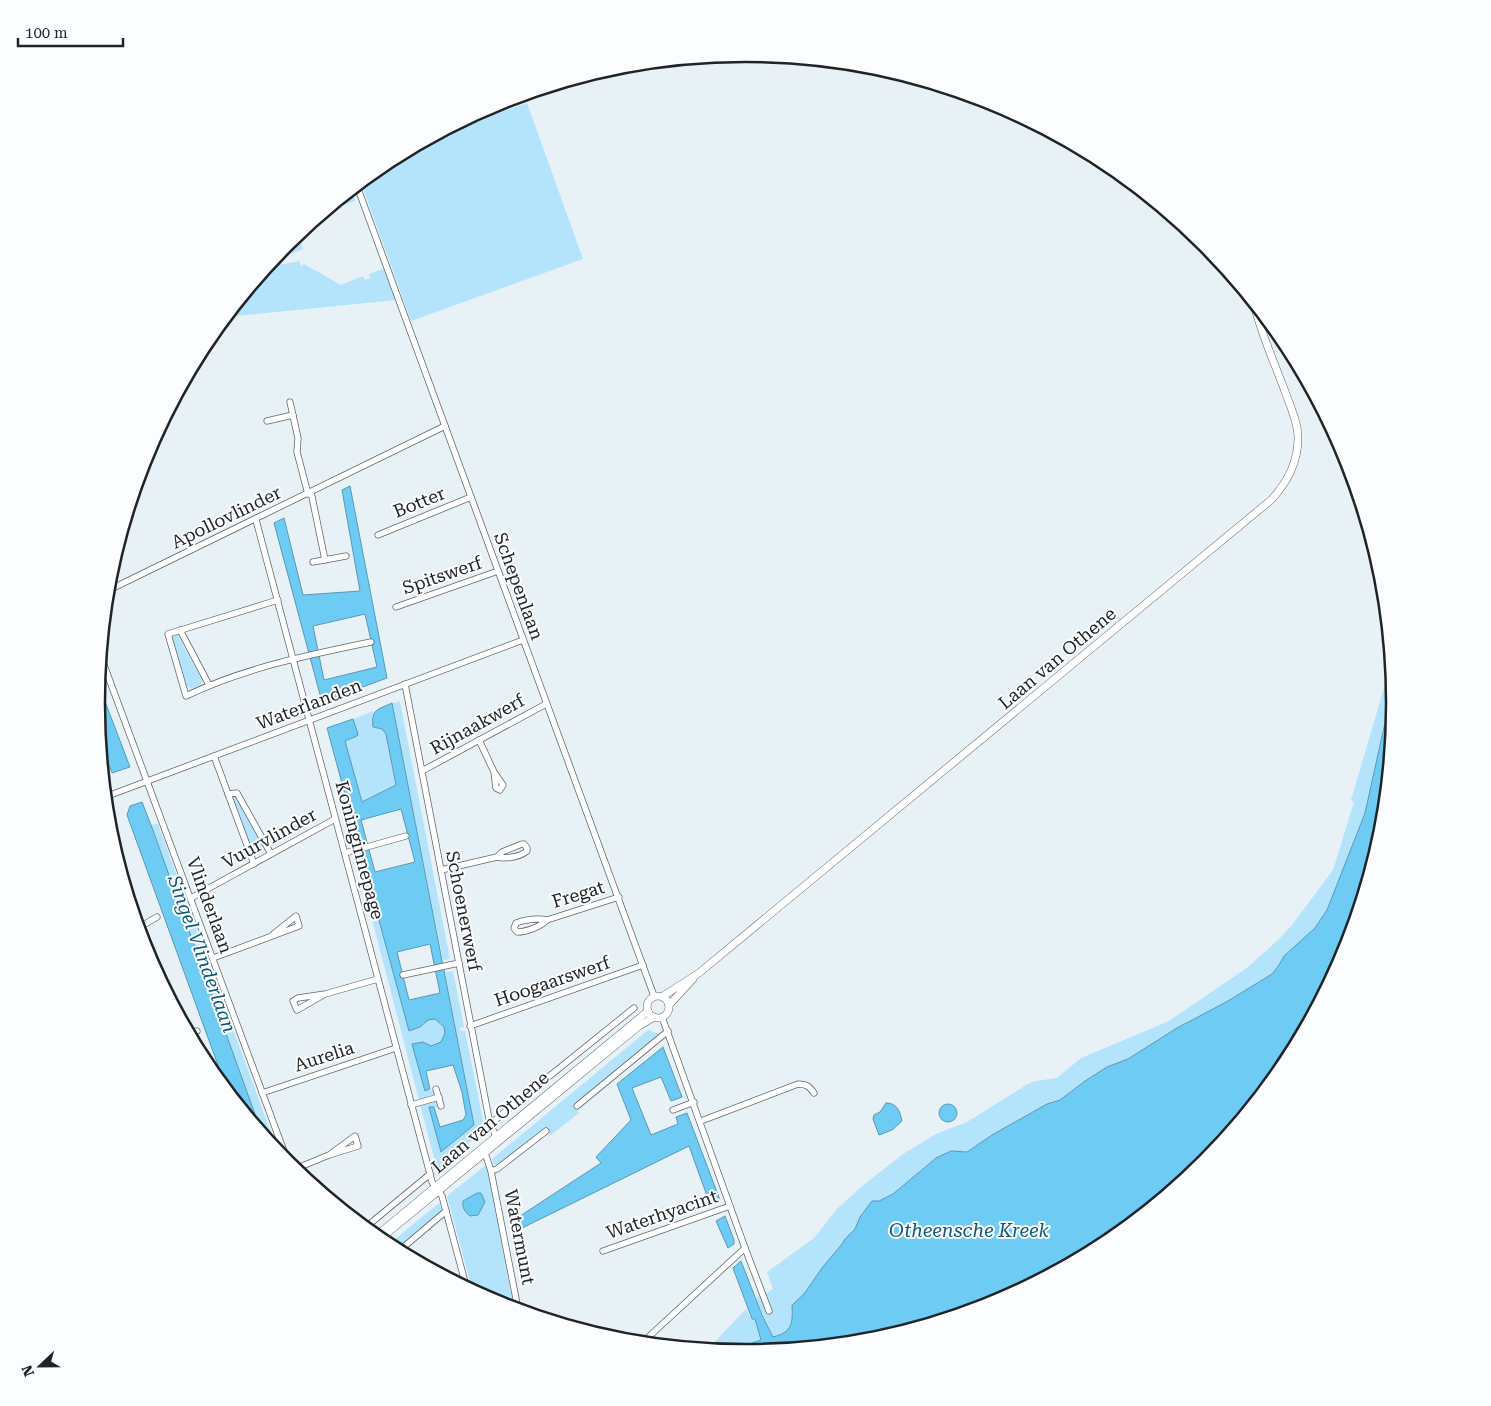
<svg xmlns="http://www.w3.org/2000/svg" width="1491" height="1406" viewBox="0 0 1491 1406" font-family="'Roboto Serif',serif">
  <rect width="100%" height="100%" fill="#e8f1f6"/>
  <g fill="#b3e4fb">
    <polygon points="527,103 583,259 411,321 361,183 385,163 442,133"/>
    <polygon points="352,190 355,201 325,212"/>
    <polygon points="302,231 305,238 300,241 303,249 285,256 277,256 287,244"/>
    <polygon points="299,261 301,266 304,264 341,285 363,276 365,280 370,278 369,274 383,269 386,272 396,300 226,317 271,263 279,265"/>
    <polygon points="177,634 202,680 200,688 192,690 186,685 171,637"/>
    <path d="M1390,656l3,32 -28,125 -38,97 -12,18 -30,28 -6,9 -7,9 -44,27 -51,27 -49,31 -21,8 -22,14 -25,19 -13,4 -55,31 -25,17 -8,-1 -31,13 -35,30 -14,7 -7,1 -12,15 -5,12 -10,10 -3,5 -20,24 -18,26 -12,10c1,21 1,26 -19,33l-17,-38 5,-6 8,20 4,-2 -7,-18 7,-4 -6,-17 47,-34 23,-29 24,-22 42,-33 33,-20 31,-12 61,-38 8,-3 21,-3 24,-20 88,-37 79,-54 30,-27 14,-15 41,-55 21,-68 -3,-2 38,-129z"/>
    <polygon points="400,702 450,959 443,960 392,703"/>
    <path d="M374,711c-3,5 -3,13 1,17l7,1 4,5 10,52 -35,17 -16,-62 12,-5 1,-2 -5,-15z"/>
    <polygon points="233,796 236,796 265,850 254,856 232,797"/>
    <polygon points="158,824 278,1152 261,1131 151,825"/>
    <polygon points="360,851 409,1030 420,1027 428,1020 435,1019 444,1027 445,1033 441,1042 431,1046 423,1042 425,1091 433,1090 434,1094 419,1100 355,854"/>
    <polygon points="453,971 464,1027 460,1028 460,1031 465,1031 485,1130 437,1169 420,1105 436,1101 438,1107 434,1107 442,1152 474,1125 445,972"/>
    <polygon points="648,1030 659,1034 573,1105 579,1113 551,1135 545,1128 500,1165 497,1166 493,1163 492,1159"/>
    <polygon points="486,1165 487,1168 514,1308 497,1303 472,1289 447,1196"/>
    <polygon points="439,1203 443,1211 398,1250 388,1245"/>
    <polygon points="746,1309 751,1319 754,1318 761,1340 738,1348 739,1352 708,1349"/>
  </g>
  <g fill="#6ecbf3" stroke="#5799b6" fill-rule="evenodd">
    <path d="M350,486l37,192 -65,24 -48,-179 10,-5 19,77 57,-4 -18,-101zM365,614l12,53 -53,13 -11,-54z"/>
    <path d="M1393,681l2,22 -13,127 -37,122 -60,112 -81,98 -98,81 -112,60 -122,37 -133,12 -1,-4 23,-8 -6,-21h-3l-19,-51 8,-7 21,54 11,22c19,-5 20,-13 19,-32l12,-11 18,-26 20,-24 3,-5 10,-10 5,-12 12,-16h7l14,-7 43,-36 15,-7 16,1 25,-17 55,-31 13,-4 25,-19 22,-14 21,-8 49,-31 51,-27 44,-27 7,-9 5,-9 31,-28 12,-18 38,-97 22,-99z"/>
    <polygon points="98,683 130,767 112,773 100,741 96,703"/>
    <path d="M392,703l82,422 -33,27 -12,-45h5l6,20 23,-7 3,-5 -4,-23 -9,-27 -27,6 4,18 -5,2 -13,-47 11,-2 8,4 10,-4 4,-9 -1,-6 -9,-8 -7,1 -8,7 -11,4 -82,-303 26,-9 5,15 -1,2 -12,5 17,61 34,-17 -10,-51 -4,-5 -9,-2c-2,-18 4,-17 19,-24zM401,809l14,53 -40,10 -14,-52zM430,944l10,49 -31,7 -12,-48z"/>
    <polygon points="142,802 151,825 261,1131 227,1090 127,815 130,806"/>
    <polygon points="663,1047 682,1097 671,1101 661,1077 632,1088 651,1135 678,1124 676,1117 687,1113 720,1200 710,1204 689,1146 522,1228 517,1218 601,1163 596,1157 631,1120 617,1084"/>
    <path d="M886,1103c11,0 14,8 16,18l-10,9 -13,5 -6,-16 1,-4 6,-3z"/>
    <circle cx="948" cy="1113" r="9"/>
    <path d="M477,1193h4l4,9 -7,13 -8,1c-5,-4 -8,-8 -7,-15z"/>
    <polygon points="725,1216 734,1240 734,1244 728,1248 716,1221"/>
  </g>
  <g fill="none" stroke-linecap="round" stroke-linejoin="round">
    <defs>
      <g id="minor">
        <polyline points="470,118 578,78"/>
        <polyline points="357,186 654,996"/>
        <polyline points="290,402 298,438 297,452 308,494"/>
        <polyline points="267,421 293,415"/>
        <polyline points="311,492 325,560"/>
        <polyline points="256,520 430,1174 432,1182 442,1196 466,1286"/>
        <polyline points="378,535 471,497"/>
        <polyline points="313,562 346,556"/>
        <polyline points="107,591 445,426"/>
        <path d="M278,600l-110,34 18,62c58,-28 122,-41 185,-54"/>
        <polyline points="396,607 498,571"/>
        <polyline points="180,630 209,685"/>
        <polyline points="101,657 289,1165"/>
        <polyline points="405,684 490,1124 498,1140"/>
        <polyline points="479,740 494,772 496,788 500,790 503,785 494,772"/>
        <polyline points="214,756 254,864"/>
        <polyline points="422,771 546,704"/>
        <polyline points="228,794 237,793 271,854"/>
        <polyline points="105,797 523,640"/>
        <polyline points="345,853 406,836"/>
        <path d="M441,870l56,-13c9,2 23,0 30,-6v-3l-3,-4h-2l-20,8 -5,5"/>
        <polyline points="191,898 335,819"/>
        <path d="M547,920c-10,-2 -22,0 -31,3l-2,5 3,4c9,0 23,-5 30,-12l72,-23"/>
        <polyline points="138,928 157,917"/>
        <polyline points="213,958 299,926 296,916 271,936"/>
        <polyline points="403,975 459,963"/>
        <polyline points="325,994 297,1010 293,1001 298,998 325,994 378,979"/>
        <polyline points="662,1017 745,1248 769,1311"/>
        <polyline points="470,1026 643,965"/>
        <polyline points="189,1033 197,1031"/>
        <polyline points="436,1089 441,1106"/>
        <polyline points="262,1093 396,1048"/>
        <polyline points="411,1105 439,1097"/>
        <polyline points="577,1106 668,1031"/>
        <polyline points="673,1110 694,1102"/>
        <path d="M701,1121l97,-37c8,0 11,2 16,9"/>
        <polyline points="490,1124 634,1008"/>
        <polyline points="484,1150 491,1171 518,1309"/>
        <polyline points="295,1169 329,1155 358,1146 355,1136 329,1155"/>
        <polyline points="491,1171 497,1169 546,1131"/>
        <polyline points="366,1227 430,1174"/>
        <polyline points="399,1251 446,1211"/>
        <polyline points="603,1251 730,1206"/>
        <polyline points="643,1342 745,1248"/>
      </g>
      <g id="tertiary">
        <path d="M663,996l36,-23 572,-473c16,-17 27,-38 27,-62 0,-15 -7,-30 -12,-44 -11,-30 -25,-60 -32,-90"/>
        <circle cx="658" cy="1007" r="11"/>
        <polyline points="669,1005 693,979"/>
        <polyline points="376,1236 648,1011"/>
        <polyline points="380,1239 639,1026 654,1017"/>
      </g>
    </defs>
    <use href="#minor" stroke="#5f676b" stroke-width="7"/>
    <use href="#tertiary" stroke="#5f676b" stroke-width="8"/>
    <use href="#minor" stroke="#fff" stroke-width="5.5"/>
    <use href="#tertiary" stroke="#fff" stroke-width="7"/>
  </g>
  <g text-anchor="middle" dominant-baseline="central" stroke-width="4" stroke-linejoin="round" paint-order="stroke">
    <g font-size="18" fill="#202426" stroke="#fbfdfe">
      <text transform="translate(419 502) rotate(-22)">Botter</text>
      <text transform="translate(226 517) rotate(-26)">Apollovlinder</text>
      <text transform="translate(442 575) rotate(-19)">Spitswerf</text>
      <text transform="translate(519 586) rotate(70)">Schepenlaan</text>
      <text transform="translate(1057 658) rotate(-40)">Laan van Othene</text>
      <text transform="translate(309 704) rotate(-21)">Waterlanden</text>
      <text transform="translate(477 724) rotate(-29)">Rijnaakwerf</text>
      <text transform="translate(269 838) rotate(-29)">Vuurvlinder</text>
      <text transform="translate(360 850) rotate(75)">Koninginnepage</text>
      <text transform="translate(578 894) rotate(-17)">Fregat</text>
      <text transform="translate(210 905) rotate(70)">Vlinderlaan</text>
      <text transform="translate(464 911) rotate(79)">Schoenerwerf</text>
      <text transform="translate(552 981) rotate(-19)">Hoogaarswerf</text>
      <text transform="translate(324 1056) rotate(-18)">Aurelia</text>
      <text transform="translate(490 1122) rotate(-40)">Laan van Othene</text>
      <text transform="translate(662 1214) rotate(-19)">Waterhyacint</text>
      <text transform="translate(520 1237) rotate(79)">Watermunt</text>
    </g>
    <g font-size="19" font-style="italic" fill="#0c5974" stroke="#fbfdfe">
      <text transform="translate(202 954) rotate(70)">Singel Vlinderlaan</text>
      <text x="969" y="1230">Otheensche Kreek</text>
    </g>
  </g>
  <path d="M0 0H1491V1406H0ZM745 62H746A640 640 0 0 1 1386 702V704A640 640 0 0 1 746 1344H745A640 640 0 0 1 105 704V702A640 640 0 0 1 745 62Z" fill="#fbfdfe" fill-rule="evenodd"/>
  <path fill="none" stroke="#202426" stroke-width="2.5" d="M745 62H746A640 640 0 0 1 1386 702V704A640 640 0 0 1 746 1344H745A640 640 0 0 1 105 704V702A640 640 0 0 1 745 62Z"/>
  <g transform="translate(40 1366) rotate(248)" stroke="#fbfdfe" stroke-width="4" paint-order="stroke">
  <path d="M0-4L9 19L0 12L-9 19Z" fill="#202426"/>
  <text y="-8" font-size="14" font-weight="bold" text-anchor="middle" fill="#202426">N</text>
  </g>
  <path d="M18 38v8h105v-8" fill="none" stroke="#202426" stroke-width="2.5"/>
  <text x="25" y="38" font-size="15" fill="#202426" stroke="#fbfdfe" stroke-width="4" paint-order="stroke">100 m</text>
</svg>
